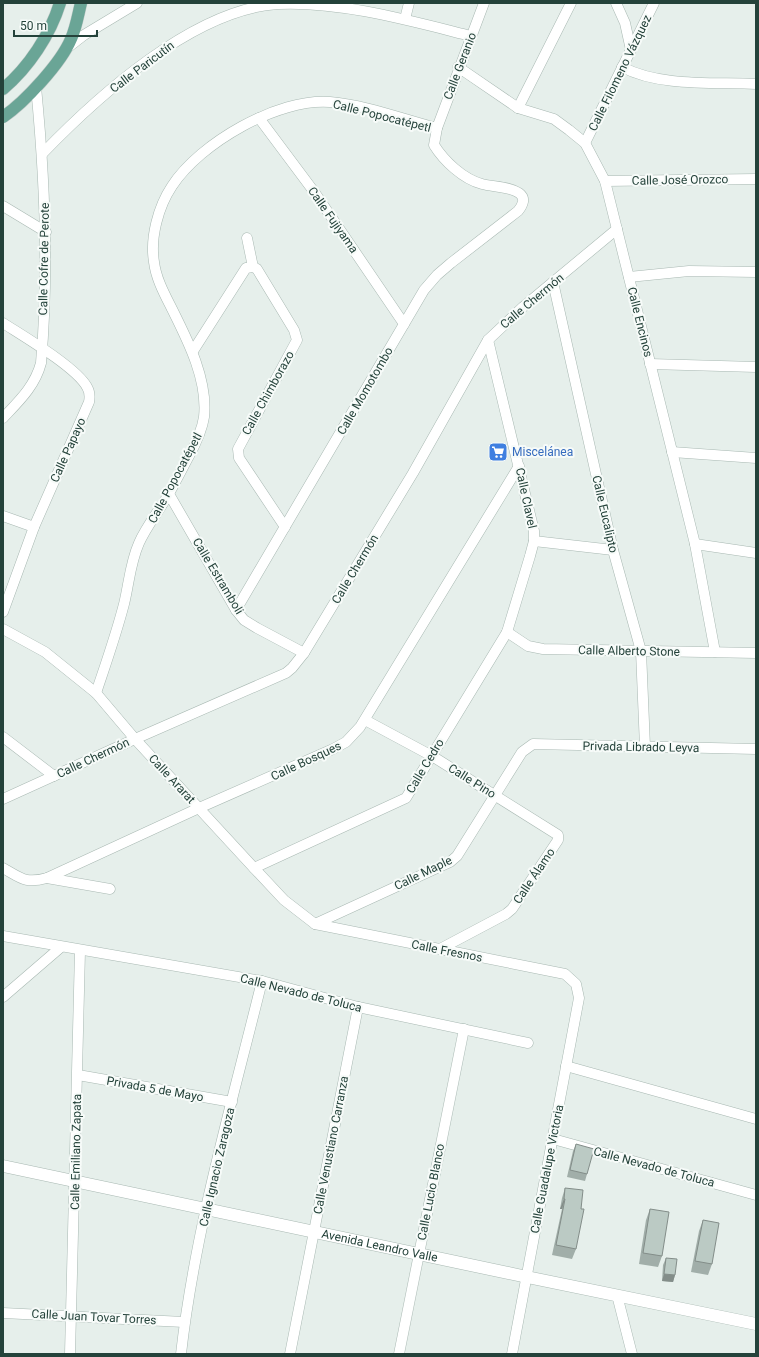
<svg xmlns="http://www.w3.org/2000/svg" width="759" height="1357" viewBox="0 0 759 1357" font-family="Roboto,sans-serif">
  <rect width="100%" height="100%" fill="#e6efeb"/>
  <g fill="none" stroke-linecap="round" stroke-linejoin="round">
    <defs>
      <g id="minor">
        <polyline points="616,3 625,23 631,50"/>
        <polyline points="405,19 409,3"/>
        <polyline points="66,49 84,35 137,3"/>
        <polyline points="458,67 518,108 554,119 569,130 585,143 605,181 695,544 715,652"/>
        <path d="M622,67c38,20 92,15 134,17"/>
        <polyline points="518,108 571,3"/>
        <polyline points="259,118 315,193 404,324"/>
        <polyline points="437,128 484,3"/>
        <polyline points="585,143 654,3"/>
        <path d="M42,154c56,-58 152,-145 236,-150 62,-3 133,17 193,32"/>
        <polyline points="605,181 756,179"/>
        <polyline points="3,206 46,232"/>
        <polyline points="247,238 253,267"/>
        <polyline points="629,277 689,271 756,272"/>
        <polyline points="553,282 613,550 641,651 645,747"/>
        <path d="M3,323c20,13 73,44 84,64 3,5 3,10 2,15l-55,125 -31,85"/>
        <polyline points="193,351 246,268 253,267 257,269 294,330 297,340 238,449 239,458 285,527"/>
        <polyline points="650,364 756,367"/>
        <path d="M3,418c16,-17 32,-32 38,-55 8,-92 4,-184 -5,-276"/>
        <polyline points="672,452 756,458"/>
        <polyline points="169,494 236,610 244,620 257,628 304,653"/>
        <polyline points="3,516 34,527"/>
        <polyline points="534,541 613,550"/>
        <polyline points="695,544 756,553"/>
        <polyline points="3,629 45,652 96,693 135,739 254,868 284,900 315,924 565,974 576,984 579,998 512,1354"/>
        <polyline points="507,632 528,646 543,649 756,653"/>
        <path d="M96,693c10,-30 20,-58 28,-89 5,-20 6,-41 15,-61 7,-16 19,-31 28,-46 8,-14 15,-28 22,-41 7,-13 13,-25 15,-39 4,-37 -16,-76 -32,-108 -7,-14 -16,-30 -18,-47 -4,-24 4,-55 18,-76 28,-43 106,-88 158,-84 36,3 72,17 107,26l-3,17c10,16 29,34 48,39 11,3 27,2 37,9 7,5 4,12 -1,18l-67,52 -14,12 -13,15 -188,320"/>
        <polyline points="365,720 432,756 558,835 558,840 512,909 506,914 440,949"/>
        <polyline points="3,737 54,776"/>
        <polyline points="3,799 135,739 286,673 292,668 304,653 413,473 488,340 523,307 617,229"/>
        <path d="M3,868c18,10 22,16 44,10l152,-70 134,-59 13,-7 14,-15 159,-261"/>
        <polyline points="254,868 406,798 507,632 530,556 534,541 534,531 488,340"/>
        <polyline points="47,878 110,889"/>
        <polyline points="315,924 450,862 457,856 522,752 533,744 756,749"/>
        <polyline points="3,936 262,981 358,1007 528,1043"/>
        <polyline points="3,997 61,947"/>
        <polyline points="566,1066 756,1119"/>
        <polyline points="78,1075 232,1102"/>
        <polyline points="553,1139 756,1195"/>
        <polyline points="617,1295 632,1354"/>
        <polyline points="3,1313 184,1322"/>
        <polyline points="70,1354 80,951"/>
        <path d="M181,1354c14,-125 51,-251 81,-373"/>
        <polyline points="290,1354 358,1007"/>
        <polyline points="399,1354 464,1029"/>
      </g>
      <g id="tertiary">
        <path id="s1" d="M3,1166l524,111 229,47"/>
      </g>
      <g id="primary">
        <path d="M3,89c26,-22 47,-54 57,-86"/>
        <path d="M3,117c22,-15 58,-54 68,-78 5,-11 7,-24 10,-36"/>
      </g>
    </defs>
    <use href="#minor" stroke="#a8b8b2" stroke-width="11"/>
    <use href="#tertiary" stroke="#a8b8b2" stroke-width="13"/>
    <use href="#primary" stroke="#c2cac8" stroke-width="13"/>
    <use href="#minor" stroke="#fff" stroke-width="10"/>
    <use href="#tertiary" stroke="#fff" stroke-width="12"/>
    <use href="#primary" stroke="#6aa596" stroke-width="12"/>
  </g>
  <g fill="#a1aea9">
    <polygon points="576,1144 587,1174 585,1181 567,1177 573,1151"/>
    <polygon points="565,1188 576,1249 572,1259 552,1255 562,1209 560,1209 562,1198"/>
    <polygon points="650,1209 662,1256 658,1267 639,1264 646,1220"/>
    <polygon points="703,1220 712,1264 708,1275 691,1272 699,1231"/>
    <polygon points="666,1258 675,1275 673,1282 662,1281 663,1265"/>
  </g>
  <g fill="#838d89">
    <polygon points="564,1199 565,1199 562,1209 560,1209"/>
    <polygon points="664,1274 675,1275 673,1282 662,1281"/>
  </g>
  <g fill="#bbcac4" stroke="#838d89">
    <polygon points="576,1144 594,1149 587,1174 570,1170"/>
    <polygon points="565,1188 583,1190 581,1209 584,1209 576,1249 556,1245 565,1199 564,1199"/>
    <polygon points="650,1209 669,1212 662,1256 643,1253"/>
    <polygon points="703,1220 719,1223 712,1264 695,1261"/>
    <polygon points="666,1258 677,1259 675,1275 664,1274"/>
  </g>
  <defs>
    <symbol id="supermarket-square" viewBox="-11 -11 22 22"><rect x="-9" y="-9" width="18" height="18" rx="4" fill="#3f7fe0" stroke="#f7fbf9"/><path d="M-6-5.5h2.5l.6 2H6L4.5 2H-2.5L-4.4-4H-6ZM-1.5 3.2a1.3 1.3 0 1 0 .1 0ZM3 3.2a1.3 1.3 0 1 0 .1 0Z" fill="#fff"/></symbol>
  </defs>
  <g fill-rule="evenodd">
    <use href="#supermarket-square" x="487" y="441" width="22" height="22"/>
  </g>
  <g text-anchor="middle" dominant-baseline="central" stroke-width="4" stroke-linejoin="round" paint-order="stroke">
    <g font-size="12" fill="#24423a" stroke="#f7fbf9">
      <text transform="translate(460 66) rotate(-69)">Calle Geranio</text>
      <text transform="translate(142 67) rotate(-37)">Calle Paricutín</text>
      <text transform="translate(620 73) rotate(-64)">Calle Filomeno Vázquez</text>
      <text transform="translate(382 116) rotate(14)">Calle Popocatépetl</text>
      <text transform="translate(680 180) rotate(-1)">Calle José Orozco</text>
      <text transform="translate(333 220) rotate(55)">Calle Fujiyama</text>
      <text transform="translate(44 259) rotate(-89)">Calle Cofre de Perote</text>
      <text transform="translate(532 301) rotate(-40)">Calle Chermón</text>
      <text transform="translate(640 322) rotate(76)">Calle Encinos</text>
      <text transform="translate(365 391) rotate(-60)">Calle Momotombo</text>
      <text transform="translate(268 393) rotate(-61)">Calle Chimborazo</text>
      <text transform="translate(68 450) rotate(-66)">Calle Papayo</text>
      <text transform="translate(175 478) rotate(-62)">Calle Popocatépetl</text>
      <text transform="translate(526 498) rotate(78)">Calle Clavel</text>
      <text transform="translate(605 514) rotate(77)">Calle Eucalipto</text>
      <text transform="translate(355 569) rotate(-59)">Calle Chermón</text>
      <text transform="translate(218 576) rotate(59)">Calle Estramboli</text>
      <text transform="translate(629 651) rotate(1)">Calle Alberto Stone</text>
      <text transform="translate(641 747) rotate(1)">Privada Librado Leyva</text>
      <text transform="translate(93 758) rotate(-25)">Calle Chermón</text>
      <text transform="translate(306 761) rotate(-25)">Calle Bosques</text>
      <text transform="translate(425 766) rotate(-59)">Calle Cedro</text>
      <text transform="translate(172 779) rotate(47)">Calle Ararat</text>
      <text transform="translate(472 781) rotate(32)">Calle Pino</text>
      <text transform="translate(423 873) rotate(-26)">Calle Maple</text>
      <text transform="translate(534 876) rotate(-56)">Calle Álamo</text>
      <text transform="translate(447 951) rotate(11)">Calle Fresnos</text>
      <text transform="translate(301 993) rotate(14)">Calle Nevado de Toluca</text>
      <text transform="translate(155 1089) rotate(10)">Privada 5 de Mayo</text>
      <text transform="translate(331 1145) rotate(-79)">Calle Venustiano Carranza</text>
      <text transform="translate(76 1152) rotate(-89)">Calle Emiliano Zapata</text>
      <text transform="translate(217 1167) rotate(-77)">Calle Ignacio Zaragoza</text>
      <text transform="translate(654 1167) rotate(15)">Calle Nevado de Toluca</text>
      <text transform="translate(547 1169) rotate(-79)">Calle Guadalupe Victoria</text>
      <text transform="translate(431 1192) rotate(-79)">Calle Lucio Blanco</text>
      <text stroke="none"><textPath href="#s1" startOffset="385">Avenida Leandro Valle</textPath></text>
      <text transform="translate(94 1317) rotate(3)">Calle Juan Tovar Torres</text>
    </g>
    <g font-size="12" fill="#366cbe" stroke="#f7fbf9" text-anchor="start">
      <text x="512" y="452">Miscelánea</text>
    </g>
  </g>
  <rect width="759" height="1357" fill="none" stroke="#24423a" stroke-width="8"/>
  <path d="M14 30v6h83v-6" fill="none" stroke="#24423a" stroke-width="2"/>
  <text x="20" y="30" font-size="12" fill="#24423a" stroke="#f7fbf9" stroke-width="3" paint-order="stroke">50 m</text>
</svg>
